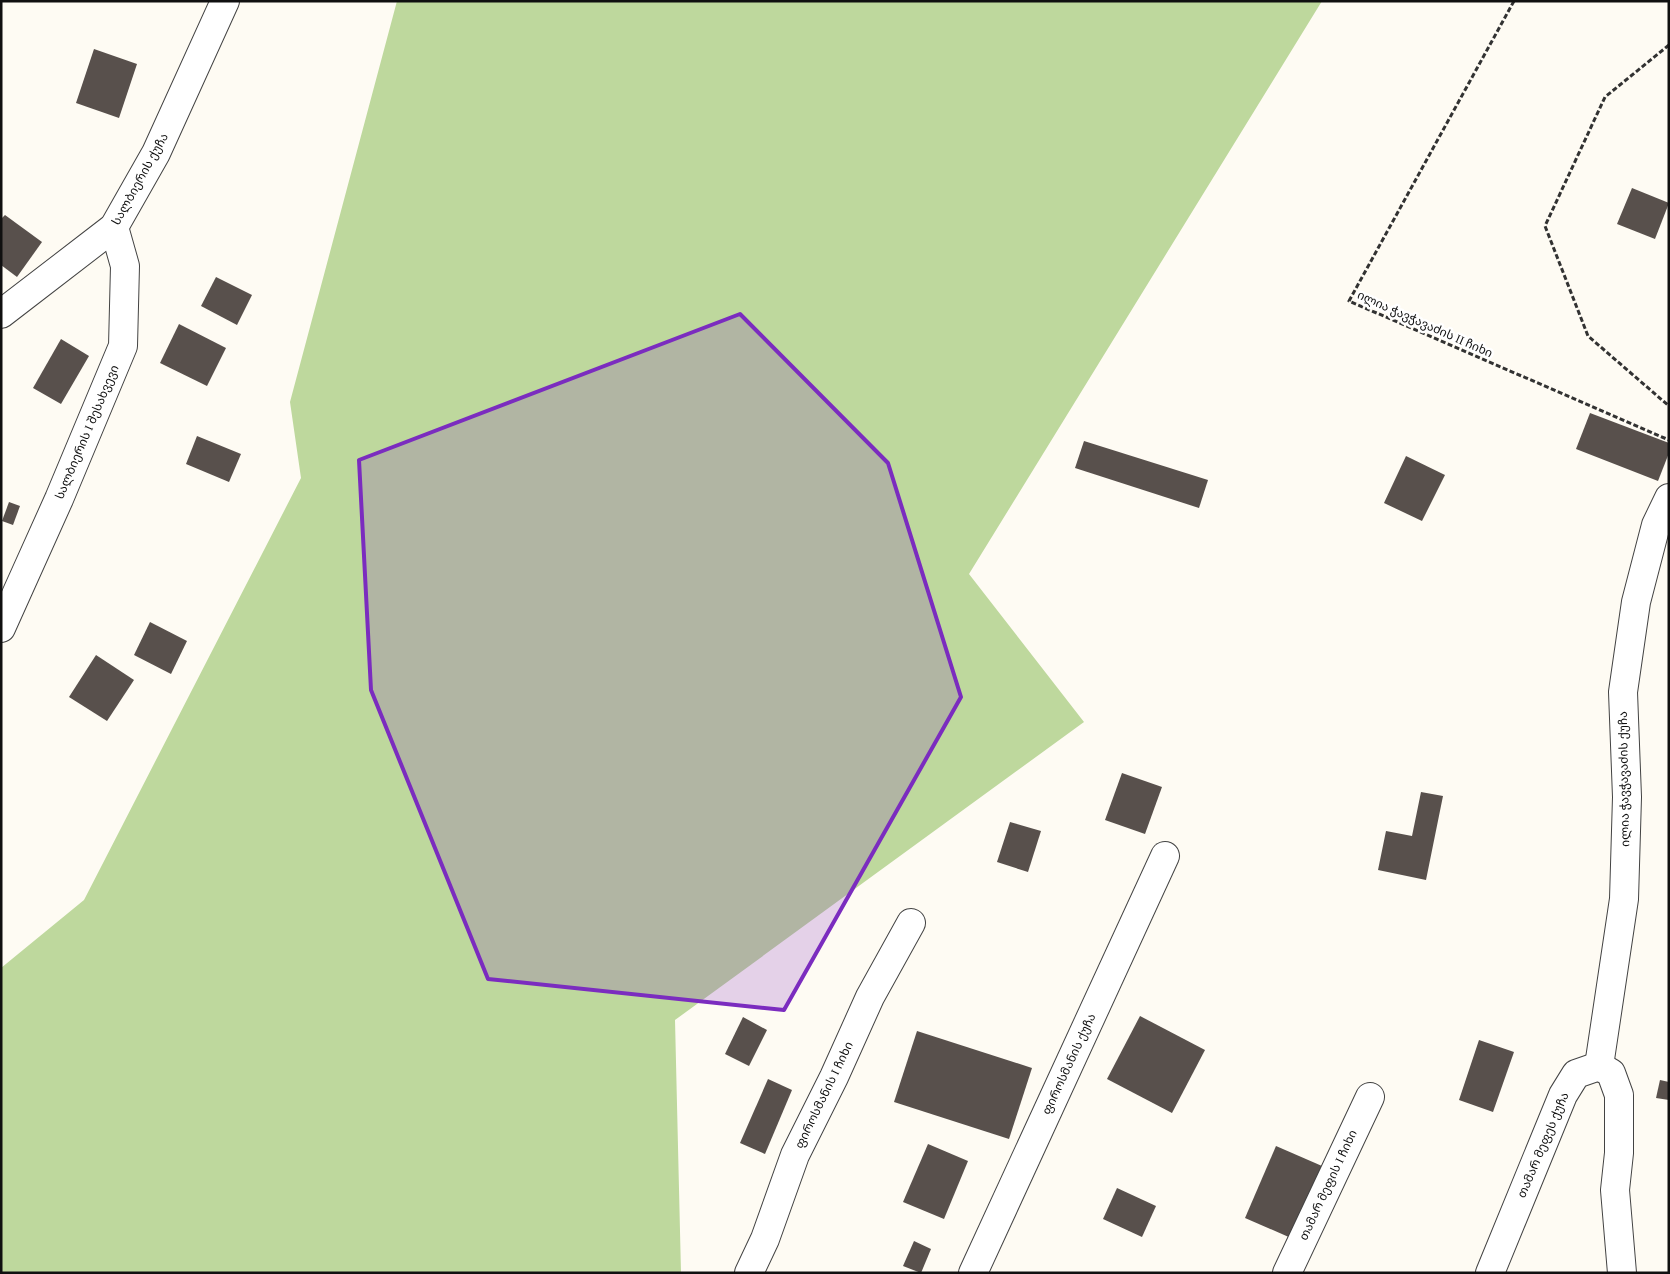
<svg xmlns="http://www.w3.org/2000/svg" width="1670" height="1274" viewBox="0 0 1670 1274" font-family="'Times New Roman','Noto Sans Georgian',serif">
  <rect width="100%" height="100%" fill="#fefbf3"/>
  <polygon fill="#bed89d" points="397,1 1322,1 969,574 1084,722 675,1020 681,1273 1,1273 1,968 84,900 301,478 290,402"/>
  <g fill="#58504c">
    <polygon points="94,49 137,64 119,118 76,103"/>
    <polygon points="1632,188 1669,203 1655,239 1617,224"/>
    <polygon points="5,215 42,242 17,277 1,265 1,219"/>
    <polygon points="216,277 252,295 237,325 201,306"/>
    <polygon points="179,324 226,348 207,386 160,363"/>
    <polygon points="61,339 89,356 61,404 33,388"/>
    <polygon points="1590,413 1669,443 1669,453 1658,481 1576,449"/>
    <polygon points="197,436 241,454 229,482 186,464"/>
    <polygon points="1084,441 1208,480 1199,508 1075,468"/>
    <polygon points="1406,456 1445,475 1422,521 1384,503"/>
    <polygon points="9,502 20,506 13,525 2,521"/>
    <polygon points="150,622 187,641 171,674 134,655"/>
    <polygon points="96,655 134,680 107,721 69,697"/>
    <polygon points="1122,773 1162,787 1145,834 1105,820"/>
    <polygon points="1421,792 1443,796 1426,880 1378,870 1386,831 1412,836"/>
    <polygon points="1010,822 1041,831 1028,872 997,862"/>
    <polygon points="1140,1016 1205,1050 1172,1113 1107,1079"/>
    <polygon points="743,1017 767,1030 749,1066 725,1054"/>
    <polygon points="917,1031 1032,1068 1009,1139 894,1102"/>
    <polygon points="1479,1040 1514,1052 1493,1112 1459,1100"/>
    <polygon points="768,1079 792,1090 765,1154 740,1143"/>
    <polygon points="1660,1080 1669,1082 1669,1100 1656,1098"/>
    <polygon points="928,1144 968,1161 944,1219 903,1202"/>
    <polygon points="1276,1146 1322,1166 1291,1238 1245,1218"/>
    <polygon points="1117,1188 1156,1206 1142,1237 1103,1219"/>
    <polygon points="914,1241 931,1249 921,1273 903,1266"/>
  </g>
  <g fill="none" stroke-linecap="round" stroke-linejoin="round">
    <defs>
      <g id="minor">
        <polyline points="1,314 114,227 156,153 225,1"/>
        <polyline points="1,628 59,499 123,346 125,266 114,227"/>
        <polyline points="1599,1066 1624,899 1627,797 1623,692 1636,602 1656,525 1669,498"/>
        <polyline points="1599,1066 1611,1073 1619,1095 1619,1153 1615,1190 1622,1273"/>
        <polyline points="749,1273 765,1239 795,1155 834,1077 870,997 911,923"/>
        <polyline points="973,1273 1165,856"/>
        <polyline points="1287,1273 1370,1097"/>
        <polyline points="1490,1273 1563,1095 1576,1074 1599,1066"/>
      </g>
    </defs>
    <use href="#minor" stroke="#434343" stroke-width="30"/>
    <g stroke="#323232" stroke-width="3" stroke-dasharray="5 2.5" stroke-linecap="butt">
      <polyline points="1514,1 1349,301 1669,440"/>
      <polyline points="1669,45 1605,97 1545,226 1588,336 1669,406"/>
    </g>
    <use href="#minor" stroke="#fff" stroke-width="28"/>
  </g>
  <path fill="#7b2cbf" fill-opacity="0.2" stroke="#7b2cbf" stroke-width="4" stroke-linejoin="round" d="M740,314l148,149 73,234 -177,313 -296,-31 -117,-289 -12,-230z"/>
  <g text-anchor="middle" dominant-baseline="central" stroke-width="5" stroke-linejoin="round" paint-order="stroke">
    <g font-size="12" fill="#101010" stroke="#fff">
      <text transform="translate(140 179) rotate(-61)">სალბიერის ქუჩა</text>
      <text transform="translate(1425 324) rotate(24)">ილია ჭავჭავაძის II ჩიხი</text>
      <text transform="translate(87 432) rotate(-67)">სალბიერის I შესახვევი</text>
      <text transform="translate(1624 779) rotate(-91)">ილია ჭავჭავაძის ქუჩა</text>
      <text transform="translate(1069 1064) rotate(-65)">ფიროსმანის ქუჩა</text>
      <text transform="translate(824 1095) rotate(-64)">ფიროსმანის I ჩიხი</text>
      <text transform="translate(1543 1145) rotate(-67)">თამარ მეფეს ქუჩა</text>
      <text transform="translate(1328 1185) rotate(-65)">თამარ მეფის I ჩიხი</text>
    </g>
  </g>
  <rect width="1670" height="1274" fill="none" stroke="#101010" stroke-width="5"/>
</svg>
